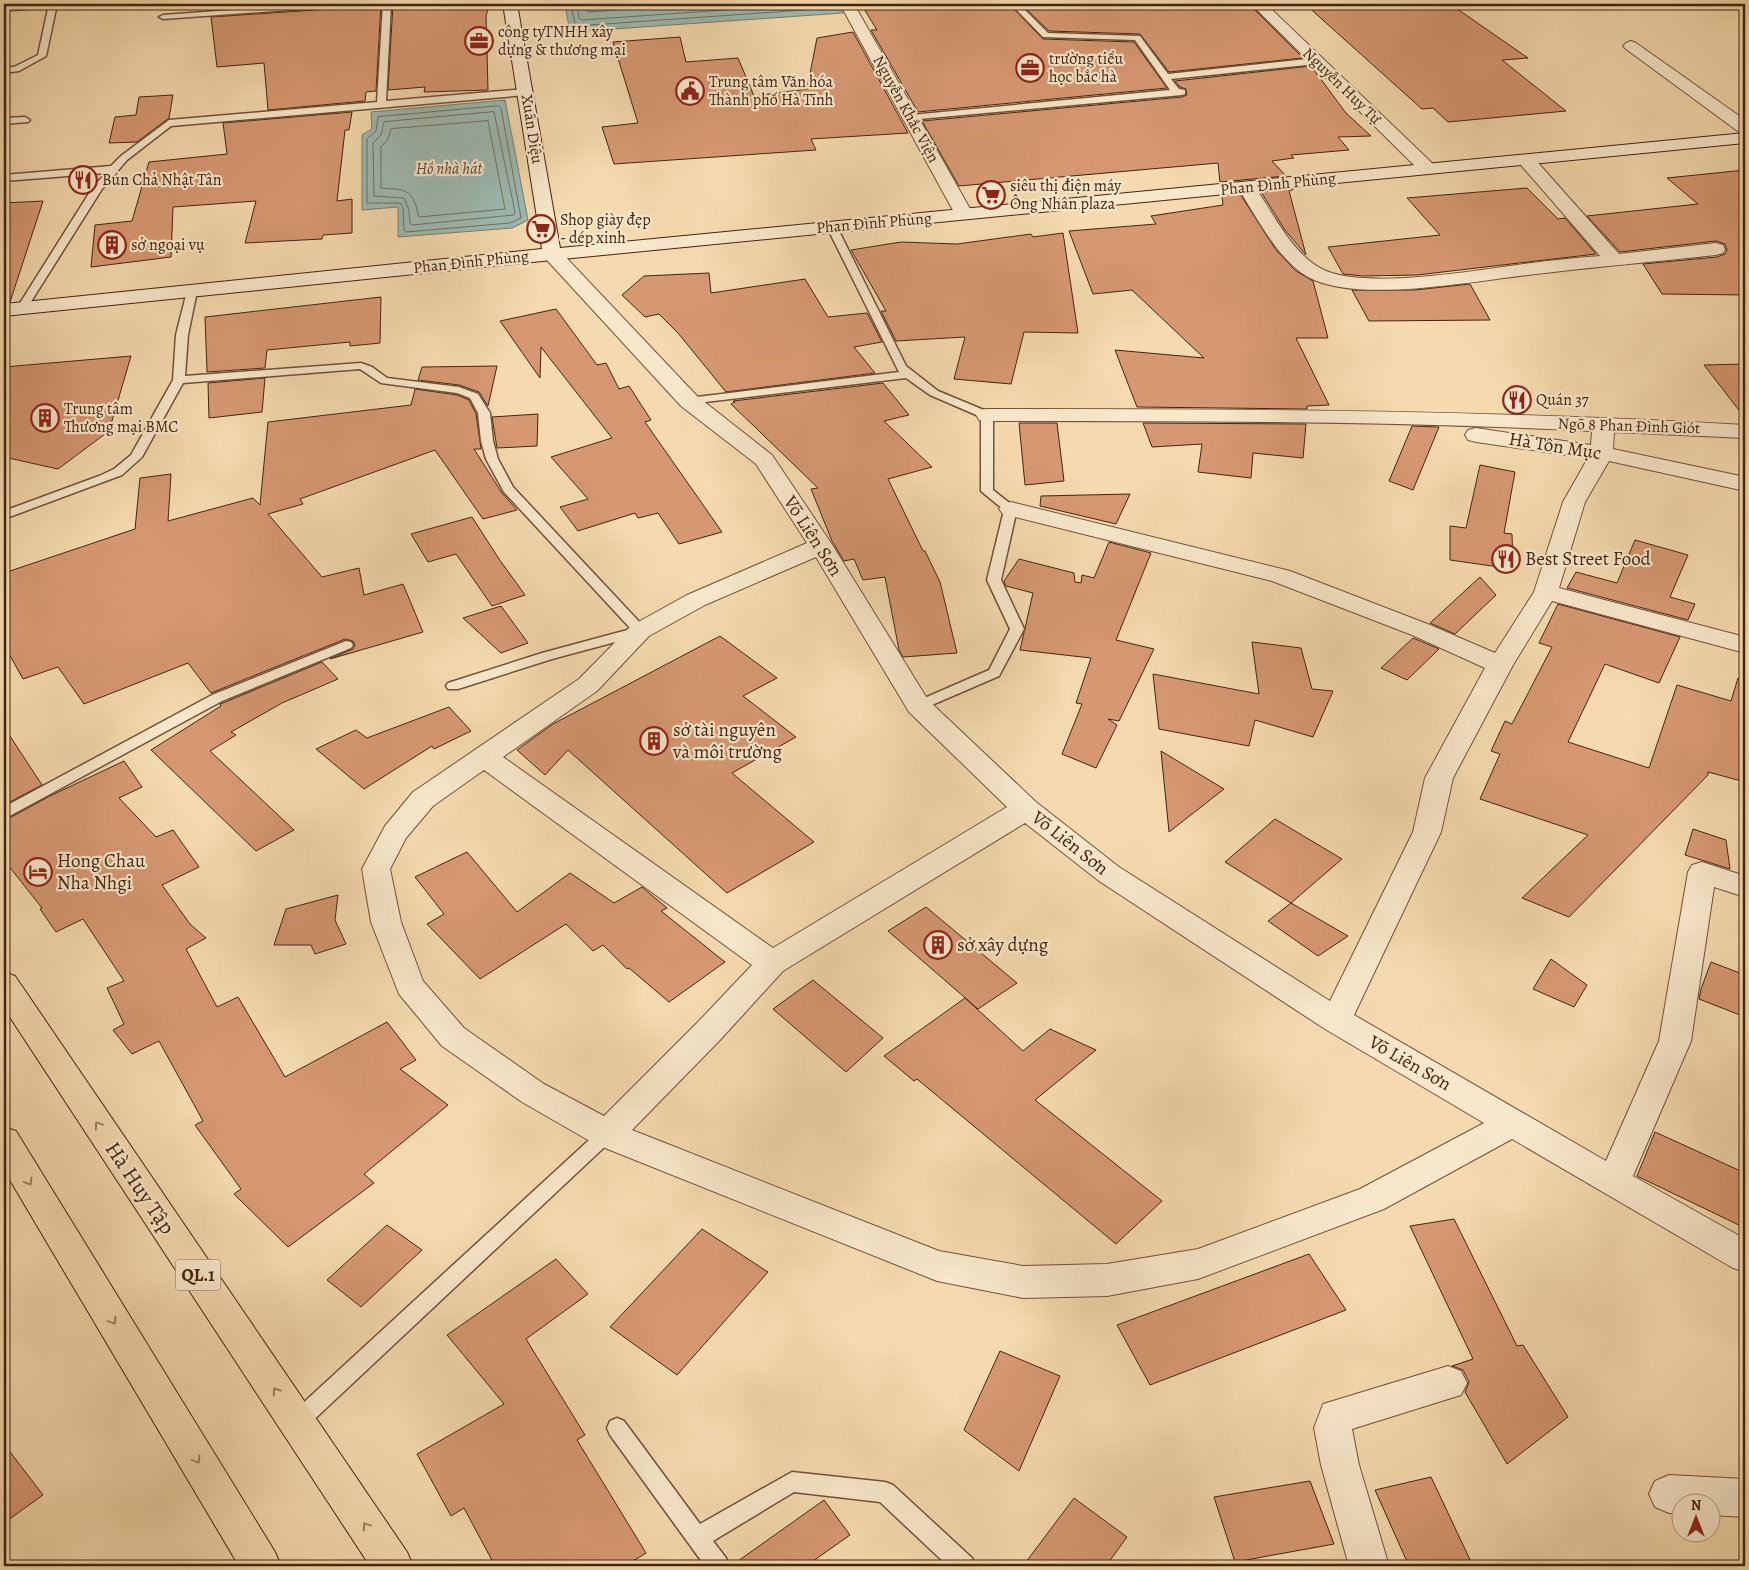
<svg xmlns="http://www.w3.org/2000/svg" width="1749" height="1570" viewBox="0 0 1749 1570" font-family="Alegreya,serif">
  <rect width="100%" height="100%" fill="#f4daae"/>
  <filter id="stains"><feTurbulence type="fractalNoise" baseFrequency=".004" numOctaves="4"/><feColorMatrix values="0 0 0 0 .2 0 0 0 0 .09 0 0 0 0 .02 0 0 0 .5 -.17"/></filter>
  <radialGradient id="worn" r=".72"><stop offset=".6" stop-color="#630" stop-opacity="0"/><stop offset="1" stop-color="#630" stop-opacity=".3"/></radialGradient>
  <g fill="#9dbab2" stroke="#797e71">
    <polygon points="588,4 838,4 843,13 570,32 565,5"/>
    <polygon points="505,100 528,220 512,228 398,237 398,207 362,210 362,135 372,129 371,112"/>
  </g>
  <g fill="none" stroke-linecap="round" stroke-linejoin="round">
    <g stroke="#706f61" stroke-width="1">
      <polyline points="570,4 576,26 832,8 834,4"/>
      <polyline points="577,4 579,18 582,20 810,4"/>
      <polyline points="584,4 588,12 701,4"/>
      <polygon points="499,106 501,108 521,218 510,223 406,232 404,230 403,208 400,203 367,203 367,139 376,131 378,117"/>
      <polygon points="494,112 515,212 514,215 412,225 410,223 409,210 404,198 374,196 373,143 381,135 384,122"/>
      <path d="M488,121l17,88 -86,8c-2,-5 -2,-11 -5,-16 -6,-15 -20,-11 -33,-13v-41l7,-8 3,-10z"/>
    </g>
  </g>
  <g fill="#d69872" stroke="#442410">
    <polygon points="209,4 292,4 210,10"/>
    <polygon points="351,4 381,4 376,91 366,92 365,101 268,110 264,63 217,67 211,17 345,8"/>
    <polygon points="393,4 483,4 481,9 488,9 486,16 488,90 424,92 425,87 388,90"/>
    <polygon points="861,4 1009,4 1043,39 1134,42 1167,88 918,112 871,30 877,30"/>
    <polygon points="1021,4 1249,4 1303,58 1169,72 1140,34 1049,31"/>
    <polygon points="1305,4 1414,4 1414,7 1450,4 1528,58 1502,60 1566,111 1448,122 1433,108 1422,109"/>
    <polygon points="853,32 908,133 811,139 816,150 614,164 602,127 638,123 613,42 680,37 686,62 738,58 754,96 807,89 817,38"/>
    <polygon points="1311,66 1346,113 1371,136 1338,137 1349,150 1291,155 1294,158 1272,161 1286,176 1220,182 1218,163 959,186 922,121 1182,97 1187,95 1186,89 1180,87 1175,81"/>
    <polygon points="173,95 169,118 137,142 109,143 115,117 136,115 139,97"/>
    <polygon points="352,112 349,130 345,130 337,201 352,199 352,233 323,235 322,239 245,243 256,201 173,207 171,257 91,267 95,225 132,221 149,162 227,154 223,123"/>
    <polygon points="1745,170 1745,295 1662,294 1643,264 1717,257 1725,254 1727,250 1725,244 1716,241 1620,252 1587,216 1698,204 1667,178"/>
    <polygon points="1527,188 1558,219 1565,218 1596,254 1417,275 1363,276 1343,274 1328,247 1440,235 1407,198"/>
    <polygon points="1294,189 1289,191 1306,255 1285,230 1261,192"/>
    <polygon points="1240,194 1276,250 1296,271 1313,281 1328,338 1296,338 1329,405 1307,406 1307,409 1137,407 1115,350 1204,358 1132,290 1093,294 1069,231 1156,224 1151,216 1223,205 1222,196"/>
    <polygon points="43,201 10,302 4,302 4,203"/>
    <polygon points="1063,233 1078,333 1024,332 1011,384 954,379 965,337 896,341 881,311 886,311 851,250 901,242 957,244 1031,234 1033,237"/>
    <polygon points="709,273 711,293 805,279 828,317 867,313 882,342 854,347 875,373 726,392 678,333 659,314 645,317 622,295 644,276"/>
    <polygon points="1470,284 1490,320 1369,321 1352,290 1415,290"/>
    <polygon points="381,297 380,343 350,346 350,342 267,350 265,368 207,372 205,317"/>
    <polygon points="556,309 597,365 606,363 619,389 629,386 651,420 645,422 722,532 679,544 658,513 638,518 635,513 578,531 560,507 588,499 551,457 612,438 541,347 540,378 500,321"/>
    <polygon points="131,356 109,431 58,469 4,457 4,367"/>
    <polygon points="1745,364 1745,418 1704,365"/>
    <polygon points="497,366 488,406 479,392 459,385 418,380 422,367"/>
    <polygon points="265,378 262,412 209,418 208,383"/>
    <polygon points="883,383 909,415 884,421 932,467 888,479 923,551 925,551 940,582 957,653 903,657 899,650 885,577 863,580 854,559 844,561 832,541 811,489 818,488 731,404 735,402 733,401"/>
    <polygon points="415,389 457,395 469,400 476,414 481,449 474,449 502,493 517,510 483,519 435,450 300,499 303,504 268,514 322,577 359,568 364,595 403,584 423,632 330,659 353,649 355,646 353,641 345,639 211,693 188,663 84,704 58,667 23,679 4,645 4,573 135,529 140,478 171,474 168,521 253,498 260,505 268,422 411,405"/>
    <polygon points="538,414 537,446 497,448 492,417"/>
    <polygon points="1019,423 1057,423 1064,481 1025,485"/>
    <polygon points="1143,423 1306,424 1303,458 1253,453 1251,478 1198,472 1202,444 1152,447"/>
    <polygon points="1412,426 1439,427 1413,490 1389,481"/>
    <polygon points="1480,465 1515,472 1504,533 1512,534 1513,569 1450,560 1450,526 1466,528"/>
    <polygon points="1130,494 1116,524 1040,506 1041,496"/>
    <polygon points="472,517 499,559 525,595 492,606 456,554 428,562 411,534"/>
    <polygon points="1635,540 1688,555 1670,597 1695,604 1688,620 1567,588 1576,572 1617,583"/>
    <polygon points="1109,542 1151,553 1116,640 1154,649 1119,721 1108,719 1117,725 1096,768 1062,754 1082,704 1076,703 1091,658 1020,650 1033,593 1006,586 1004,581 1019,559 1074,573 1075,582 1081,583 1082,575 1094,578"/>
    <polygon points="1480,577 1496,595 1455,634 1430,623"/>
    <polygon points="1558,604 1680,637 1659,683 1605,664 1568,742 1649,768 1677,685 1731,701 1738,678 1745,679 1745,782 1708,772 1708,775 1569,917 1522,898 1588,835 1480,799 1500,754 1491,751 1505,721 1512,724 1552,647 1539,643"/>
    <polygon points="501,606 528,643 501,653 463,618"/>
    <polygon points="720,636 777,678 743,696 796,737 732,773 814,842 727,893 568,750 545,775 517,750 553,724"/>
    <polygon points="1413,638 1439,649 1407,680 1381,668"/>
    <polygon points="1252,642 1301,648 1312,689 1333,691 1313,737 1255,720 1249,746 1159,729 1153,674 1259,694"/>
    <polygon points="322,662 338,679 282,703 231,732 236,735 210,751 294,830 256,851 151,750 221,706 220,704 223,703"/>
    <polygon points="449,707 471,731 434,749 432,746 364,789 316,749 356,730 367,738"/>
    <polygon points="4,727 42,785 4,805"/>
    <polygon points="1161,751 1224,789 1169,832"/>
    <polygon points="124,761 142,787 119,798 156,837 173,830 199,867 162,885 190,924 206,938 186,949 217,1007 238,997 285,1077 387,1022 416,1060 400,1069 448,1105 364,1174 374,1183 288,1247 234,1194 241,1189 195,1125 203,1121 159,1041 132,1054 113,1030 124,1024 107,988 124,981 83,919 56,932 40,909 42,908 4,860 4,821 50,796"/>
    <polygon points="1275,819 1342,859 1291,903 1225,862"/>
    <polygon points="1693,829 1726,840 1730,869 1685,855"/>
    <polygon points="467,852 517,912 570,873 614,903 642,887 667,908 661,911 725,962 669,1002 629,968 627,969 603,945 593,951 566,924 480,979 427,924 444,914 415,877"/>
    <polygon points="338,895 335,920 346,944 315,954 311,945 274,945 286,909"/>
    <polygon points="1291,903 1348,936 1318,956 1268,921"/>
    <polygon points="926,907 1017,983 978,1009 888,931"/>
    <polygon points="1551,959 1587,985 1574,1007 1533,989"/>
    <polygon points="1711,962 1745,975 1745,1017 1699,999 1701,989"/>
    <polygon points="813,980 883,1038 846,1072 773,1009"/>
    <polygon points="965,998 1023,1051 1050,1029 1096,1050 1035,1100 1162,1201 1116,1244 917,1079 914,1081 884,1056"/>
    <polygon points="1655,1132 1745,1173 1745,1228 1637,1176"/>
    <polygon points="1454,1219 1517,1346 1523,1345 1568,1417 1507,1464 1465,1392 1469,1382 1463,1370 1452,1366 1473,1359 1410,1226"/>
    <polygon points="387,1225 422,1250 361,1307 327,1280"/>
    <polygon points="702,1229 768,1272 677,1375 610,1327"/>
    <polygon points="1309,1254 1346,1310 1150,1385 1117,1325"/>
    <polygon points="556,1259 588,1294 526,1339 585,1435 577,1440 646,1553 625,1566 495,1566 464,1508 451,1516 417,1454 504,1404 447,1335"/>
    <polygon points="1000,1351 1060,1376 1019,1471 964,1430"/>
    <polygon points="4,1444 43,1495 4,1523"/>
    <polygon points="1431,1477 1473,1566 1409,1566 1375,1490"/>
    <polygon points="1310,1481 1334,1544 1235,1562 1214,1497"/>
    <polygon points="1074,1498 1127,1537 1106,1566 1023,1566"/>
    <polygon points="824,1500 850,1535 806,1566 731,1566"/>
  </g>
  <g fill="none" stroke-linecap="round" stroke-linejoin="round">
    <defs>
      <g id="lane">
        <polygon points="49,4 57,4 46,56 19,71 4,73 4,67 14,67 38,55"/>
        <polygon points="314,4 349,4 345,6 163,19 159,17 163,15"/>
        <polygon points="383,4 391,4 386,101 526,89 530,92 526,95 171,126 127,160 102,189 27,308 22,311 18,310 17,308 93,187 106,173 4,181 4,175 111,166 121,156 169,120 377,102"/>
        <polygon points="1011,4 1019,4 1048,33 1140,36 1168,74 1316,58 1320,61 1316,64 1171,79 1179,89 1185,90 1185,94 1182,95 908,120 906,118 911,115 1170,90 1135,40 1043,37"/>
        <polygon points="25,117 30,120 28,122 4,124 4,118"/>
        <polygon points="832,224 837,227 906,366 938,391 991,413 993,415 993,490 1017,509 1001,580 1024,629 999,676 918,711 913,709 911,706 913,703 989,670 1010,629 987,580 1004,510 981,491 981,417 930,395 906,378 689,404 683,401 689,398 899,372 827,227"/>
        <polygon points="192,288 197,291 188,335 185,376 361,363 372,367 387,378 459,387 478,394 490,413 493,441 498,459 513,487 645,628 647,631 645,634 552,659 458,689 448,689 446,686 448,683 542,653 631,629 504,492 486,459 481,441 478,413 470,398 457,393 381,383 360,369 183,383 142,457 122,475 4,519 4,511 99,476 114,469 131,455 173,380 176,335 187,291"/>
        <polygon points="346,641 351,642 353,645 351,648 222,701 4,819 4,807 212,695"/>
        <polygon points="607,1127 613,1129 616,1134 613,1139 304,1429 297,1432 290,1429 287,1422 290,1415 601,1129"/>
        <polygon points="617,1418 624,1421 700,1524 792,1472 885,1482 893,1485 972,1558 975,1566 948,1566 880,1502 794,1492 713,1541 726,1558 729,1566 705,1566 610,1435 607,1428 610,1421"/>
      </g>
      <g id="street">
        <polygon points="4,4 58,4 56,7 51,8 4,11"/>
        <polygon points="503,4 519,4 517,7 505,7"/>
        <polygon points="840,4 854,4 973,214 970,218 964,219 958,218 955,214"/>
        <polygon points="1251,4 1266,4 1433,164 1436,168 1433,172 1427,173 1421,172"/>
        <polygon points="1631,41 1636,43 1745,120 1745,133 1739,132 1626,49 1623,46 1626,43"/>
        <path d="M1526,155l6,1 87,98 97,-11 7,2 2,4 -2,4 -7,2c-63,7 -125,12 -188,20 -56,6 -171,29 -220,2 -30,-17 -52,-61 -70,-89l3,-4 6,-1 6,1c19,27 39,70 69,85 40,21 149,2 195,-4 28,-4 55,-7 83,-9l-80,-92 -3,-4 3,-4z"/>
        <path d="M552,248l7,2 138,146 75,59 61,91 95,154 108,102 83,65 211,134 83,-169 12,-54 60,-110 -73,-33 -140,-54 -269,-67 -4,-5 4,-5 8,-2 279,69 140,54 65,28 39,-61 29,-90 25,-44 -112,-16 -8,-2 -3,-5 3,-5 8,-2 115,17 1,-14c-202,-10 -403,-10 -605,-10l-8,-1 -3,-5 3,-5 8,-1c253,0 506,1 758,16v13l-131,-6 -1,17 132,28v14l-136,-30 -24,41 -26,86 186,49v16l-193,-52 -39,64 -60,113 -12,54 -87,183 252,146 53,-120 29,-169 4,-7 10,-3 43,14v21l-31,-10 -23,154 -58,135 112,63v33l-12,-4 -221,-129 -128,70 -186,70 -91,17 -84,2 -86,-17 -342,-137 -73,-42 -80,-56 -43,-52 -28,-72 -9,-53 23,-43 28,-34 166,-113 52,-53 56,-31 120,-52 -51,-79 -75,-58 -136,-148 -2,-4 2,-4zM816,557l93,155 98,95 -234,141 -270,-191 94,-66 52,-55 56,-31zM484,770l268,195 -54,57 -94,94 -60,-32 -80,-56 -41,-47 -22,-59 -11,-53 16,-31 27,-32zM1025,823l74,58 226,148 159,94 -124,66 -162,60 -91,15 -84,2 -84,-15 -307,-121 88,-90 63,-69z"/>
        <polygon points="1448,1366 1461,1371 1467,1383 1461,1395 1352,1429 1359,1465 1389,1566 1349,1566 1321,1465 1314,1428 1323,1404"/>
        <polygon points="1669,1475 1745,1479 1745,1517 1712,1515 1712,1502 1682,1502 1682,1514 1669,1513 1655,1507 1649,1494 1655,1481"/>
      </g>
      <polygon id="secondary" points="503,4 517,4 560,248 1745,133 1745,143 552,260 4,316 4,304 542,249"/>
      <g id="primary">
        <polygon points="4,972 15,976 407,1552 413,1566 370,1566 4,1008"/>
        <polygon points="4,1127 16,1131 275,1552 281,1566 239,1566 4,1170"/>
      </g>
    </defs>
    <use href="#lane" stroke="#705238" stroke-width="3"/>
    <use href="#street" stroke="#705238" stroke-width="2"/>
    <use href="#secondary" stroke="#442410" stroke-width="2"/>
    <use href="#primary" stroke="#442410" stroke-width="2"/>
    <use href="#lane" fill="#f8e7ca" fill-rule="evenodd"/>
    <use href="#street" fill="#f8e7ca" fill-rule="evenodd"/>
    <use href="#secondary" fill="#f8e7ca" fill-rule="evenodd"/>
    <use href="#primary" fill="#f4daae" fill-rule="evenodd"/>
  </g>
  <defs><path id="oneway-chevron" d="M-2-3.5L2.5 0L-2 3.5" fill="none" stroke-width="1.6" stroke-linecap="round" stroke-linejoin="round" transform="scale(1.25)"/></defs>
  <g stroke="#9c7f5f">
    <use href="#oneway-chevron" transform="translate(98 1125) rotate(-124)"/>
    <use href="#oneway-chevron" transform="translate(29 1182) rotate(59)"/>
    <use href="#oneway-chevron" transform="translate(113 1321) rotate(59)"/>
    <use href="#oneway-chevron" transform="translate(276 1391) rotate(-124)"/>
    <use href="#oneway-chevron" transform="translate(197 1460) rotate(59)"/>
    <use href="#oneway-chevron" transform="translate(366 1526) rotate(-124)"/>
  </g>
  <defs>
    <symbol id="office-ring" viewBox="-11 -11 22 22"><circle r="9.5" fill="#f8e7ca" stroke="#8f2418" stroke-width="1.5"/><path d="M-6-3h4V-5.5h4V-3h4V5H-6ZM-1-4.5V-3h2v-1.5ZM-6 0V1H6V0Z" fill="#8f2418"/></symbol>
    <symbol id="civic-ring" viewBox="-11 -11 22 22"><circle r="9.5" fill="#f8e7ca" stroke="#8f2418" stroke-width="1.5"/><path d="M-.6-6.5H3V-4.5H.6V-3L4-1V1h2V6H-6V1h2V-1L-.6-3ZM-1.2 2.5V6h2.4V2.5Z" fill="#8f2418"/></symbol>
    <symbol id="restaurant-ring" viewBox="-11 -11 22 22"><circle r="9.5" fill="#f8e7ca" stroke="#8f2418" stroke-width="1.5"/><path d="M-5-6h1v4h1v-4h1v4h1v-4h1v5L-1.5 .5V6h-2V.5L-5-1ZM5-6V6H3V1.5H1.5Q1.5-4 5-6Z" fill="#8f2418"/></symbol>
    <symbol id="supermarket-ring" viewBox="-11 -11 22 22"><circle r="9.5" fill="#f8e7ca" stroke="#8f2418" stroke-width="1.5"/><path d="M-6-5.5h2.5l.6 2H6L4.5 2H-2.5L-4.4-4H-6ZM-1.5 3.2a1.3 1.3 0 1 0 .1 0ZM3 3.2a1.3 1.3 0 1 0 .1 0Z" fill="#8f2418"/></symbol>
    <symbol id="building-ring" viewBox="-11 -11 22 22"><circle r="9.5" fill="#f8e7ca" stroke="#8f2418" stroke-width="1.5"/><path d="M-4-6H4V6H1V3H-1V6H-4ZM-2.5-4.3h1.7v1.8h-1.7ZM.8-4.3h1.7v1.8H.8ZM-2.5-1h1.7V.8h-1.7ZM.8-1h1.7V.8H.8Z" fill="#8f2418"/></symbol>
    <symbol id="hotel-ring" viewBox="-11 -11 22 22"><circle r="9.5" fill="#f8e7ca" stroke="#8f2418" stroke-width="1.5"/><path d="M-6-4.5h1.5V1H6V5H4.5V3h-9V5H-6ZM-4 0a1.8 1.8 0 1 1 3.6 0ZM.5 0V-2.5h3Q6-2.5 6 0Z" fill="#8f2418"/></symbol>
  </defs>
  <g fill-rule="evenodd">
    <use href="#office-ring" x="463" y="25" width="32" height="32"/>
    <use href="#office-ring" x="1014" y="52" width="32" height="32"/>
    <use href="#civic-ring" x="674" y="75" width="32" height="32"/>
    <use href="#restaurant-ring" x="67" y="164" width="32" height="32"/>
    <use href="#supermarket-ring" x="975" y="179" width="32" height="32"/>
    <use href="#supermarket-ring" x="525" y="213" width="32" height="32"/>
    <use href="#building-ring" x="96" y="229" width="32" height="32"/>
    <use href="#restaurant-ring" x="1501" y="384" width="32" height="32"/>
    <use href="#building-ring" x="29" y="402" width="32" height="32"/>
    <use href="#restaurant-ring" x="1490" y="543" width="32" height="32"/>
    <use href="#building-ring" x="638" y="725" width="32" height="32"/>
    <use href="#hotel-ring" x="22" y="856" width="32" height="32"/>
    <use href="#building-ring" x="922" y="929" width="32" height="32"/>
  </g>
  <g text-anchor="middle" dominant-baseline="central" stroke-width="4.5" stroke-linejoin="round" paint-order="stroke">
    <g font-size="16" fill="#442410" stroke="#f8e7ca" text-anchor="start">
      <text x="498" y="32">công tyTNHH xây<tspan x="498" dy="18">dựng &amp; thương mại</tspan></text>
      <text x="1049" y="59">trường tiểu<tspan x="1049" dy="18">học bắc hà</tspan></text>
      <text x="709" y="82">Trung tâm Văn hóa<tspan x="709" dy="18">Thành phố Hà Tĩnh</tspan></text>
      <text x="102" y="180">Bún Chả Nhật Tân</text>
      <text x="1010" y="186">siêu thị điện máy<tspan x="1010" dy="18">Ông Nhân plaza</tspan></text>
      <text x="560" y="220">Shop giày đẹp<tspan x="560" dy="18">- dép xinh</tspan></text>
      <text x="131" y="245">sở ngoại vụ</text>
      <text x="1536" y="400">Quán 37</text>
      <text x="64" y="409">Trung tâm<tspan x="64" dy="18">Thương mại BMC</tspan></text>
    </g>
    <g font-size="16" fill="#442410" stroke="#f8e7ca">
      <text transform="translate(1342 86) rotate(44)">Nguyễn Huy Tự</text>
      <text transform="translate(906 109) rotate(61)">Nguyễn Khắc Viện</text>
      <text transform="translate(532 129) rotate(81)">Xuân Diệu</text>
      <text transform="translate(1278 184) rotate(-6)">Phan Đình Phùng</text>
      <text transform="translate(874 223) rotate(-5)">Phan Đình Phùng</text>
      <text transform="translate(471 262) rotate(-6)">Phan Đình Phùng</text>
      <text transform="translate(1629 426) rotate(2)">Ngõ 8 Phan Đình Giót</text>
    </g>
    <g font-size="16" font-style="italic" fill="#5a4a38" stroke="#f8e7ca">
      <text x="449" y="169">Hồ nhà hát</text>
    </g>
    <rect fill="#f8e7ca" stroke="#7a5e48" stroke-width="1" x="175.5" y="1259.5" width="45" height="31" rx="4"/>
    <g font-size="18" font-weight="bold" fill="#442410">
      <text x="198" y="1275">QL.1</text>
    </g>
    <g font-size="19" fill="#442410" stroke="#f8e7ca">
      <text transform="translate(1555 446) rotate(9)">Hà Tôn Mục</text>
      <text transform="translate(813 536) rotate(57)">Võ Liên Sơn</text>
      <text transform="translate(1070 843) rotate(38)">Võ Liên Sơn</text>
      <text transform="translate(1410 1063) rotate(30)">Võ Liên Sơn</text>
    </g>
    <g font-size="19" fill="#442410" stroke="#f8e7ca" text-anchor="start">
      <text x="1525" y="559">Best Street Food</text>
      <text x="673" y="730">sở tài nguyên<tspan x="673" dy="22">và môi trường</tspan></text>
      <text x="57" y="861">Hong Chau<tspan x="57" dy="22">Nha Nhgi</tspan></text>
      <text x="957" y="945">sở xây dựng</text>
    </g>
    <g font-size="22" fill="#442410" stroke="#f8e7ca">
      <text transform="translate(140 1188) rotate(56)">Hà Huy Tập</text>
    </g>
  </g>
  <rect width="1749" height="1570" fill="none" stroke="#f4daae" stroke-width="20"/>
  <rect x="5" y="5" width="1739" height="1560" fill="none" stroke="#442410" stroke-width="2.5"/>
  <rect x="10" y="10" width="1729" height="1550" fill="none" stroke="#442410"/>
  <g transform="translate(1696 1518)"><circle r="24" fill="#f8e7ca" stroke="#b09980"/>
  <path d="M0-4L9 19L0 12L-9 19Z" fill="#8f2418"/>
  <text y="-8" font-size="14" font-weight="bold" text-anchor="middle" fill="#442410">N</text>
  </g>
  <rect width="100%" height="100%" filter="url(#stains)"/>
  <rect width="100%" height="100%" fill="url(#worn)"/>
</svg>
